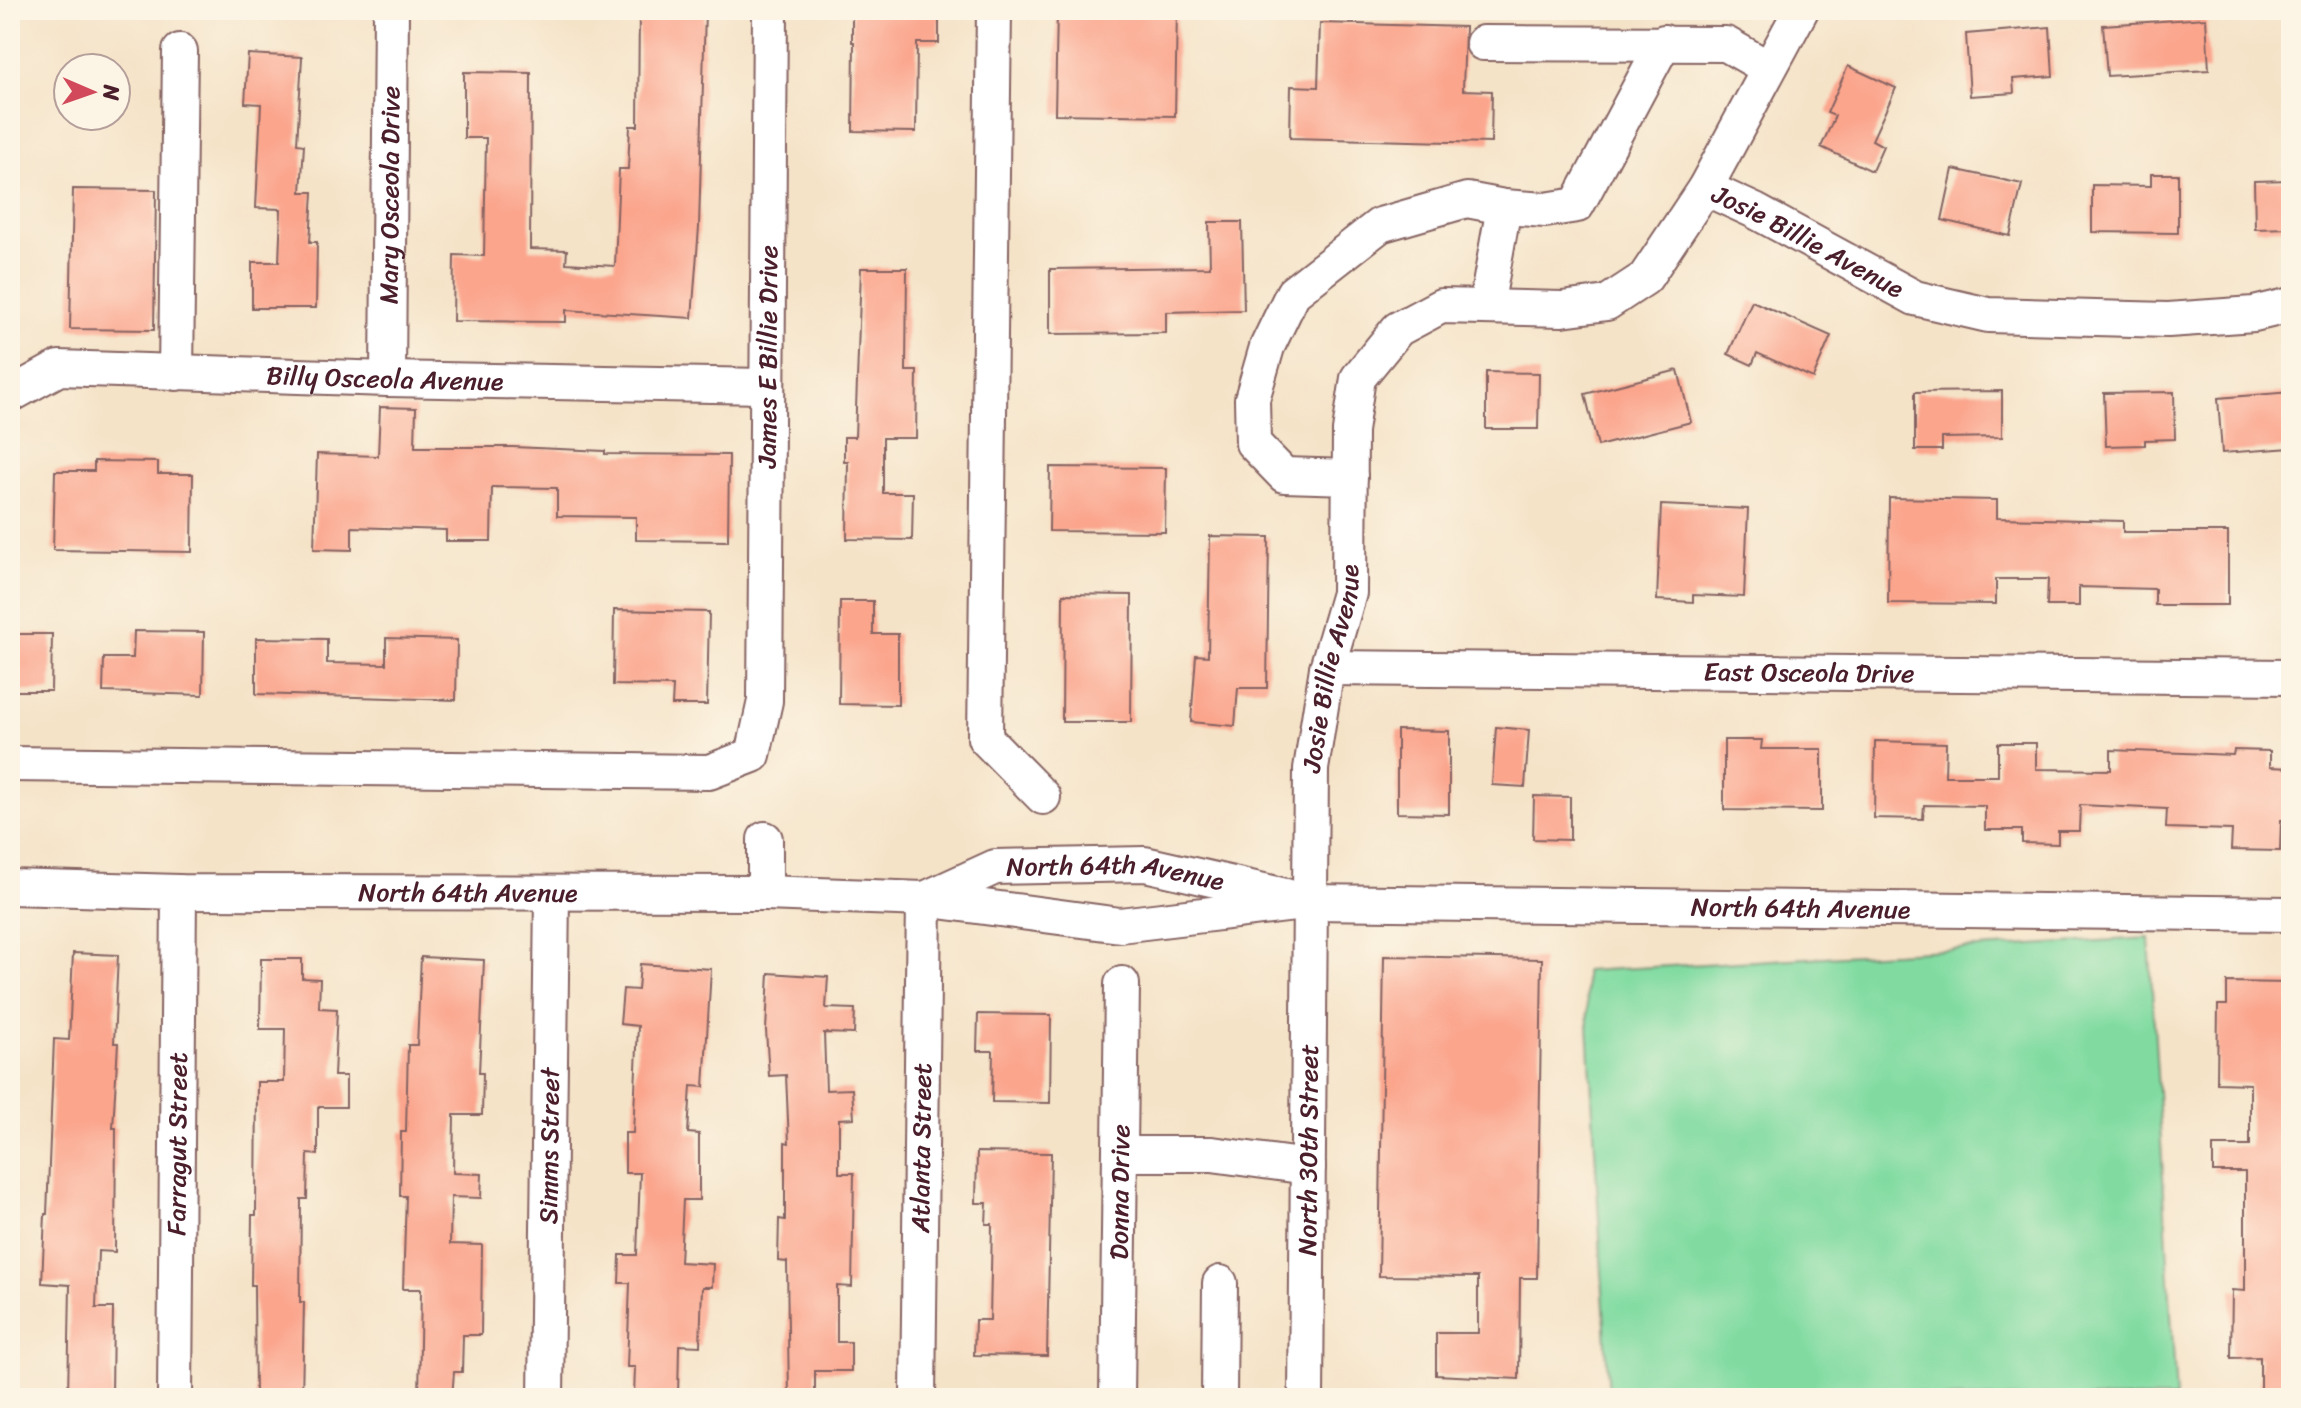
<svg xmlns="http://www.w3.org/2000/svg" width="2301" height="1408" viewBox="0 0 2301 1408" font-family="Sriracha,sans-serif">
  <rect width="100%" height="100%" fill="#fcf5e5"/>
  <filter id="ink" filterUnits="userSpaceOnUse"><feTurbulence type="fractalNoise" baseFrequency=".0125" numOctaves="2"/><feDisplacementMap in="SourceGraphic" scale="16" xChannelSelector="R" yChannelSelector="G"/><feConvolveMatrix kernelMatrix="1 2 1 2 8 2 1 2 1" color-interpolation-filters="sRGB"/></filter>
  <filter id="wash" filterUnits="userSpaceOnUse"><feTurbulence type="fractalNoise" baseFrequency=".006" numOctaves="4" result="noise"/><feDisplacementMap in="SourceGraphic" scale="32" xChannelSelector="R" yChannelSelector="G"/><feGaussianBlur stdDeviation="1.8" result="paint"/><feColorMatrix in="noise" values="0 0 0 0 0 0 0 0 0 0 0 0 0 0 0 0 0 1.4 0 .05"/><feComposite in="paint" operator="in"/></filter>
  <g filter="url(#wash)">
    <rect width="100%" height="100%" fill="#f5e3c8"/>
    <polygon fill="#81dba1" stroke="#667d66" stroke-width="2" points="2149,938 2176,1398 1609,1398 1585,971"/>
    <g id="blocks">
      <g fill="#fba58d">
        <polygon points="639,10 705,10 699,227 692,318 566,310 566,322 453,321 454,255 484,256 486,138 464,138 464,72 531,73 530,249 567,250 566,263 615,266 619,169 628,169 630,126 638,126"/>
        <polygon points="852,10 939,10 939,43 917,43 916,132 853,131 854,42 852,42"/>
        <polygon points="1057,10 1177,10 1175,116 1055,114"/>
        <polygon points="2206,18 2209,70 2107,76 2103,25"/>
        <polygon points="1320,23 1465,27 1463,90 1492,91 1491,143 1290,138 1291,86 1318,87"/>
        <polygon points="2050,27 2053,76 2013,79 2014,93 1970,96 1966,34"/>
        <polygon points="248,54 302,57 297,144 304,145 301,192 313,192 310,242 317,242 316,308 252,308 252,262 279,262 281,209 256,208 261,104 245,103"/>
        <polygon points="1848,66 1896,88 1872,140 1883,146 1872,171 1821,147 1835,116 1827,113"/>
        <polygon points="1953,169 2022,184 2010,236 1942,220"/>
        <polygon points="2151,174 2178,174 2178,233 2092,232 2092,185 2151,186"/>
        <polygon points="2291,180 2291,228 2255,229 2254,181"/>
        <polygon points="73,189 156,190 154,330 70,329"/>
        <polygon points="1209,222 1242,222 1244,310 1166,312 1166,333 1050,334 1050,269 1210,267"/>
        <polygon points="861,268 907,268 906,371 917,371 916,438 883,438 883,493 913,493 912,540 847,539 848,462 844,462 844,437 855,437"/>
        <polygon points="1752,301 1831,336 1813,378 1757,353 1752,365 1728,354"/>
        <polygon points="1678,370 1691,422 1598,446 1585,394"/>
        <polygon points="1486,372 1539,373 1538,429 1486,429"/>
        <polygon points="2002,391 2002,437 1942,438 1942,450 1915,450 1915,392"/>
        <polygon points="2174,392 2175,439 2145,440 2145,445 2106,446 2104,393"/>
        <polygon points="2291,392 2291,448 2222,453 2218,398"/>
        <polygon points="380,407 416,408 415,447 513,447 605,451 605,454 729,455 728,541 636,540 636,517 557,516 557,488 492,487 491,541 446,541 446,530 352,527 352,550 314,549 317,454 378,456"/>
        <polygon points="94,461 158,462 158,474 193,474 192,552 53,550 55,471 94,471"/>
        <polygon points="1050,467 1166,468 1165,532 1049,531"/>
        <polygon points="1889,498 1997,500 1997,518 2123,521 2123,532 2228,532 2228,605 2155,605 2155,589 2079,587 2079,606 2047,606 2048,579 1996,579 1996,604 1888,603"/>
        <polygon points="1661,505 1748,509 1744,597 1693,595 1693,602 1657,600"/>
        <polygon points="1210,536 1269,537 1267,688 1238,688 1235,726 1191,722 1196,655 1208,656"/>
        <polygon points="1063,594 1132,595 1131,722 1062,722"/>
        <polygon points="840,601 873,601 873,634 898,634 898,705 839,704"/>
        <polygon points="614,610 709,612 707,705 672,705 673,686 613,685"/>
        <polygon points="134,631 204,632 203,695 103,692 104,658 133,658"/>
        <polygon points="10,634 52,634 51,691 10,691"/>
        <polygon points="256,638 327,639 327,663 386,664 386,638 457,640 456,700 256,694"/>
        <polygon points="1496,727 1529,730 1525,787 1492,785"/>
        <polygon points="1397,730 1449,731 1449,814 1397,813"/>
        <polygon points="1724,740 1762,740 1761,749 1822,749 1822,811 1724,810"/>
        <polygon points="1875,741 1946,743 1945,776 1998,776 1998,743 2036,743 2036,769 2111,770 2111,750 2233,755 2234,750 2270,751 2270,767 2291,768 2291,820 2281,820 2280,851 2231,850 2232,830 2166,828 2167,809 2080,805 2079,831 2058,831 2058,844 2022,843 2022,830 1985,830 1985,806 1924,805 1923,819 1874,818"/>
        <polygon points="1534,796 1570,797 1570,840 1533,839"/>
        <polygon points="73,953 118,955 114,1043 118,1043 113,1128 116,1128 115,1252 98,1251 96,1308 113,1308 112,1398 68,1398 70,1285 42,1283 45,1214 47,1214 54,1039 69,1040"/>
        <polygon points="1384,956 1542,959 1537,1278 1520,1278 1519,1379 1436,1375 1436,1333 1478,1333 1478,1277 1379,1276"/>
        <polygon points="421,957 484,960 479,1073 483,1073 482,1115 454,1115 453,1173 482,1174 481,1198 451,1197 450,1244 482,1245 481,1335 463,1335 462,1372 454,1372 452,1398 419,1398 421,1289 403,1289 406,1196 400,1196 401,1132 406,1132 408,1045 417,1045"/>
        <polygon points="261,959 302,959 302,978 320,979 319,1008 337,1009 334,1076 346,1076 346,1107 318,1107 318,1155 308,1154 307,1199 301,1199 300,1302 304,1302 302,1398 255,1398 254,1285 251,1285 252,1215 256,1215 257,1082 284,1082 285,1029 260,1029"/>
        <polygon points="640,964 711,969 704,1087 691,1086 688,1133 699,1134 699,1200 683,1200 680,1262 713,1264 712,1287 702,1287 700,1346 679,1345 678,1398 634,1398 635,1367 627,1367 630,1283 619,1283 620,1255 637,1255 640,1173 625,1173 625,1133 633,1133 638,1026 620,1024 623,989 638,990"/>
        <polygon points="769,973 828,977 826,1008 855,1009 854,1034 824,1033 826,1090 852,1089 854,1118 839,1119 839,1173 854,1173 852,1287 837,1286 837,1342 851,1342 851,1371 815,1371 815,1398 789,1398 787,1262 778,1261 779,1219 785,1220 785,1142 789,1143 786,1075 769,1076 766,1030"/>
        <polygon points="2227,982 2291,983 2286,1103 2291,1103 2291,1398 2260,1398 2260,1357 2231,1358 2232,1290 2245,1291 2245,1172 2213,1172 2213,1146 2250,1146 2250,1084 2217,1083 2218,1005 2227,1005"/>
        <polygon points="978,1014 1051,1015 1050,1103 992,1102 993,1051 977,1051"/>
        <polygon points="977,1152 1051,1153 1047,1356 974,1355 975,1320 990,1320 992,1224 986,1224 987,1203 976,1203"/>
      </g>
    </g>
  </g>
  <g filter="url(#ink)">
    <use href="#blocks" fill-opacity="0" stroke="#866462" stroke-width="2"/>
    <g fill="none" stroke-linecap="round" stroke-linejoin="round">
      <defs>
        <g id="minor">
          <polyline points="994,10 985,738 1043,797"/>
          <polyline points="1483,43 1726,44 1768,68"/>
          <path id="s1" d="M1705,188l50,23 160,87 73,17 180,5 86,-6 37,-9"/>
          <polyline points="1486,307 1504,207"/>
          <polyline points="176,373 180,51"/>
          <path id="s2" d="M388,379l3,-369"/>
          <path id="s3" d="M10,395l49,-27 329,11 377,7"/>
          <polyline points="1350,477 1284,475 1253,443 1252,399 1267,347 1293,293 1380,225 1467,200 1504,207 1545,210 1577,205 1664,42"/>
          <path id="s4" d="M1327,668l964,9"/>
          <path id="s5" d="M10,764l699,8 44,-17 12,-54 5,-691"/>
          <path id="s6" d="M10,887l169,5 586,1 159,6 196,26 191,-23 980,12"/>
          <polyline points="765,893 765,839"/>
          <path id="s7" d="M925,899l70,-32 150,-3 141,32"/>
          <polyline points="1120,1154 1212,1154 1308,1167"/>
          <path id="s8" d="M175,1398l4,-506"/>
          <path id="s9" d="M546,1398l6,-505"/>
          <path id="s10" d="M918,1398l6,-499"/>
          <path id="s11" d="M1117,1398l5,-414"/>
          <polyline points="1219,1398 1220,1283"/>
          <path id="s12" d="M1306,1398l5,-629 16,-101 22,-75 1,-162 8,-53 40,-49 43,-23 121,3 45,-6 38,-25 60,-90 96,-178"/>
        </g>
      </defs>
      <use href="#minor" stroke="#866462" stroke-width="38"/>
      <use href="#minor" stroke="#fff" stroke-width="34"/>
    </g>
  </g>
  <g text-anchor="middle" dominant-baseline="central" stroke-width="6" stroke-linejoin="round" paint-order="stroke">
    <g font-size="26" fill="#4a1f2b" stroke="#fcf5e5">
      <text stroke="none"><textPath href="#s2" startOffset="184">Mary Osceola Drive</textPath></text>
      <text stroke="none"><textPath href="#s1" startOffset="116">Josie Billie Avenue</textPath></text>
      <text stroke="none"><textPath href="#s5" startOffset="1146">James E Billie Drive</textPath></text>
      <text stroke="none"><textPath href="#s3" startOffset="382">Billy Osceola Avenue</textPath></text>
      <text stroke="none"><textPath href="#s12" startOffset="732">Josie Billie Avenue</textPath></text>
      <text stroke="none"><textPath href="#s4" startOffset="482">East Osceola Drive</textPath></text>
      <text stroke="none"><textPath href="#s7" startOffset="198">North 64th Avenue</textPath></text>
      <text stroke="none"><textPath href="#s6" startOffset="458">North 64th Avenue</textPath></text>
      <text stroke="none"><textPath href="#s6" startOffset="1794">North 64th Avenue</textPath></text>
      <text stroke="none"><textPath href="#s8" startOffset="254">Farragut Street</textPath></text>
      <text stroke="none"><textPath href="#s9" startOffset="252">Simms Street</textPath></text>
      <text stroke="none"><textPath href="#s10" startOffset="250">Atlanta Street</textPath></text>
      <text stroke="none"><textPath href="#s12" startOffset="248">North 30th Street</textPath></text>
      <text stroke="none"><textPath href="#s11" startOffset="206">Donna Drive</textPath></text>
    </g>
  </g>
  <rect width="2301" height="1408" fill="none" stroke="#fcf5e5" stroke-width="40"/>
  <g transform="translate(92 92) rotate(92)"><circle r="38" fill="#fcf5e5" stroke="#b59f9b" stroke-width="2"/>
  <path d="M0-6L14 30L0 20L-14 30Z" fill="#d1495b"/>
  <text y="-12" font-size="22" font-weight="bold" text-anchor="middle" fill="#4a1f2b">N</text>
  </g>
</svg>
